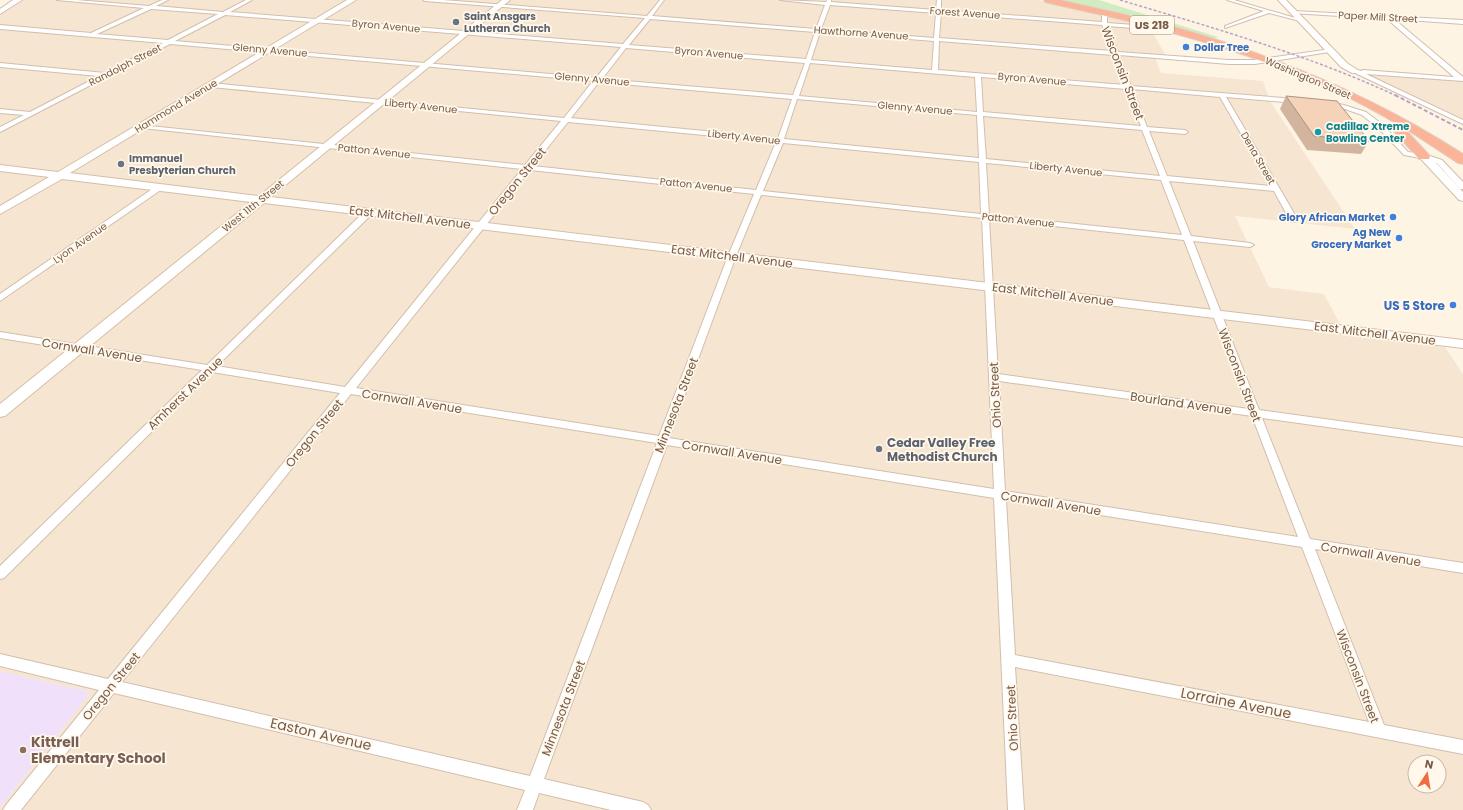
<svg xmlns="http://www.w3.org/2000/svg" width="1463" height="810" viewBox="0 0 1463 810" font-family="Poppins,sans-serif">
  <rect width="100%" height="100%" fill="#fef4e4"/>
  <g fill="#f6e6d1" fill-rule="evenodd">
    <path d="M12,0h1027l110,26 17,30 -12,-1 7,18 102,8 7,20 85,128 -120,-13 34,71 55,7 22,41 99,12 18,27v436h-1463v-2l91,-116 -91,-21v-662zM1415,762h24v24h-24z"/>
    <polygon points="1356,73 1463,81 1463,123"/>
  </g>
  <polygon fill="#f1e0fa" points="0,671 91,692 0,808"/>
  <polygon fill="#d1ecc1" points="1047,0 1099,0 1218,37 1212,41"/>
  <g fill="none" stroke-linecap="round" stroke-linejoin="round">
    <defs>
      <g id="street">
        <path d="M57,0h19l73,6 13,-6h6l-12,6 67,6 23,-12h6l-22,12 393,32 22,-26 -220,-17 -2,-1h20l204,16 13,-16h4l-12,16 164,13 9,-24 -45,-5 46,2 1,-2h4v2l105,8 1,-10h4v10l161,12v-9l2,-1 3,4v7l42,3 1,1 -3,2 -40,-3 11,26 111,8h26l76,-11 1,1 -3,2 -74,12h-26l-110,-9 12,31 165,13 3,2 -3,2 -70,-6 72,123 -1,2h-6l-17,-31 -105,-10 22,55 59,7 4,2 -4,2 -57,-6 66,169 204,28v8l-201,-28 48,121 153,24v10l-148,-24 69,176 79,15v14l-448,-87 9,143h-16l-14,-312 -327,-53 -123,334 99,23 5,3 3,5h-40l-72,-17 -6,17h-16l8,-20 -411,-97 -93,117h-18l3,-5 93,-115 -99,-24v-12l108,25 232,-286 -128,-21 -208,206 -4,1v-13l202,-196 -202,-32v-6l207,33 159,-155h6v4l-155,152 128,21 177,-218 -380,-41 -3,-2 1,-1 385,40 36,-44 -350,-34 -3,-2 3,-2 353,35 29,-37 -423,-37 -170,88v-5l24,-12 -24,-2v-4l30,3 69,-36 -99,-9v-4l105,10 58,-30 -163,-14v-4l91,8 53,-25zM830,5l106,8 -2,25 -113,-9zM151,9l67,5 -50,26 -71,-6zM941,13l161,12 10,26 -173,-13zM225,15l396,32 -25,31 -421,-37zM650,19l165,13 -9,27 -177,-14zM820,32l114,9 -2,29 -121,-10zM939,41l174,14 12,30 -187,-15zM626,48l179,15 -12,32 -191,-16zM810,63l165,14 2,35 -178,-16zM981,77l145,12 15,37 -158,-14zM599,82l193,17 -14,39 -207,-20zM1132,89l88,8 51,89 -104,-10 -18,-45 36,3 3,-2 -3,-2 -38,-3zM797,99l180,16 2,43 -195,-19zM983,116l159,14 18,46 -174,-17zM568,122l208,20 -20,48 -223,-24zM783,143l196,19 2,52 -218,-23zM986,163l175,17 21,55 -193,-20zM530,170l224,24 -26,62 -69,180 -303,-48zM761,195l221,23 12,271 -325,-51 67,-182zM989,219l195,21 65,169 -251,-35zM999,381l253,35 46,121 -293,-46zM351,394l306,49 -127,333 -408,-94zM1006,500l296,47 67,175 -354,-67z"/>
        <polygon points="1227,0 1234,0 1302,20 1300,21 1269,13 1225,28 1225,26 1264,11"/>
        <polygon points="1294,11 1463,20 1463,24 1394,19 1463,77 1463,81 1366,74 1463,120 1463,124 1353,72 1352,71 1355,69 1361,71 1363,70 1454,77 1387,19 1292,13"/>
        <polygon points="1328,102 1344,105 1366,112 1383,125 1408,152 1427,155 1442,160 1463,182 1463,189 1460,189 1437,163 1426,159 1404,155 1378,128 1362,115 1342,108 1326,105 1325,104"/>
        <polygon points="158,185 161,185 165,187 0,301 0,294"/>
      </g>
      <g id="secondary">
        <polygon points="13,0 22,0 0,14 0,9"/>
        <polygon points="347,0 356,0 70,173 259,196 502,0 510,0 271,197 1463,340 1463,348 264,203 5,416 0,417 0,404 251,202 62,179 0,214 0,206 49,177 0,171 0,165 58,172"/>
        <polygon points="1278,0 1286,0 1347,63 1359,71 1358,73 1352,73 1341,67"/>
        <polygon points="1424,153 1428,154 1463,192 1463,201 1459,200 1420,158 1419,156"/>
      </g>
      <path id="highway" d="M1044,0h16c39,9 79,17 118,28 101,29 197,69 285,126v10l-5,-1 -55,-36 27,29 -1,3h-10l-29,-32 2,-3h5c-70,-42 -150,-71 -228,-92 -41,-12 -83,-20 -124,-30z"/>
    </defs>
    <use href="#street" stroke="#d2beac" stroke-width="2"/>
    <use href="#secondary" stroke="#d5bea9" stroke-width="2"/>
    <use href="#highway" stroke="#dcd4cf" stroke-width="2"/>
    <use href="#street" fill="#fff" fill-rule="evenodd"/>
    <use href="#secondary" fill="#fff" fill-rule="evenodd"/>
    <use href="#highway" fill="#fbb497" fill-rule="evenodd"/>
    <path stroke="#b7a1c8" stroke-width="1.5" stroke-dasharray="3 2" stroke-linecap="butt" d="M1120,0c94,28 188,55 277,96"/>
    <polyline stroke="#b7a1c8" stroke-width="2" stroke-dasharray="4 2.5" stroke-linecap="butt" points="1395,95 1463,130"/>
  </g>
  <polygon fill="#d3b59f" points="1286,96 1369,141 1361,154 1307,150 1280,109"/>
  <polygon fill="#f5d3b9" stroke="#ac9482" points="1286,96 1337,101 1369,141 1314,136"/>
  <g fill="#6b7280" stroke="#fff8eb" stroke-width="1.5">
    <circle cx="456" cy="22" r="4"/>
    <circle cx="121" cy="164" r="4"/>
    <circle cx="879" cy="449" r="4"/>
  </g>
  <g fill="#3f7fe0" stroke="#fff8eb" stroke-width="1.5">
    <circle cx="1186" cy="47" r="4"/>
    <circle cx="1393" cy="217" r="4"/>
    <circle cx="1399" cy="238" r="4"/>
    <circle cx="1453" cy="305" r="4"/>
  </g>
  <circle fill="#0f9aa8" stroke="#fff8eb" stroke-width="1.5" cx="1318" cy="132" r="4"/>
  <circle fill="#8d6e63" stroke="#fff8eb" stroke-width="1.5" cx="23" cy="750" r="4"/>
  <g text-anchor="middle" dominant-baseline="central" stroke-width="3.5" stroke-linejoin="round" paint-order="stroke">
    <g font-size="10" fill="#775a48" stroke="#fff8eb">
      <text transform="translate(965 13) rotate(4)">Forest Avenue</text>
      <text transform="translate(1378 17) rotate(3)">Paper Mill Street</text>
      <text transform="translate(386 26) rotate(5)">Byron Avenue</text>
      <text transform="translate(861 33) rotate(4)">Hawthorne Avenue</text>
      <text transform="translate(270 50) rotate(5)">Glenny Avenue</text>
      <text transform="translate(709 53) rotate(5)">Byron Avenue</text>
      <text transform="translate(125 65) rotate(-27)">Randolph Street</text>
      <text transform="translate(1308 78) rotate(23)">Washington Street</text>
      <text transform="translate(592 79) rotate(5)">Glenny Avenue</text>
      <text transform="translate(1032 79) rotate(5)">Byron Avenue</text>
      <text transform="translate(176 106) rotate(-31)">Hammond Avenue</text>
      <text transform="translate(421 106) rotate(6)">Liberty Avenue</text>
      <text transform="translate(915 108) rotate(5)">Glenny Avenue</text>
      <text transform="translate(744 137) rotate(6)">Liberty Avenue</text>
      <text transform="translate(374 151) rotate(6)">Patton Avenue</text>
      <text transform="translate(1258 158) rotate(60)">Dena Street</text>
      <text transform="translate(1066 169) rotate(6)">Liberty Avenue</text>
      <text transform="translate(696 185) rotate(6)">Patton Avenue</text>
      <text transform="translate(253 206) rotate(-39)">West 11th Street</text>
      <text transform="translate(1018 220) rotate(6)">Patton Avenue</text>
      <text transform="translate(80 243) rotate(-35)">Lyon Avenue</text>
    </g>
    <g font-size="10" font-weight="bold" fill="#5b616d" stroke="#fff8eb" text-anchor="start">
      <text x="464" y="16">Saint Ansgars<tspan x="464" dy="12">Lutheran Church</tspan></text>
      <text x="129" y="158">Immanuel<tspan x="129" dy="12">Presbyterian Church</tspan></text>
    </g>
    <g font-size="10" font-weight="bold" fill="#366cbe" stroke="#fff8eb" text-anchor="end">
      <text x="1194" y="47" text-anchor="start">Dollar Tree</text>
      <text x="1385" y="217">Glory African Market</text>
      <text x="1391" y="232">Ag New<tspan x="1391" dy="12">Grocery Market</tspan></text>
    </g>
    <g font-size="10" font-weight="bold" fill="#0d838f" stroke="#fff8eb" text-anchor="start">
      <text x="1326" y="126">Cadillac Xtreme<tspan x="1326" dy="12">Bowling Center</tspan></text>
    </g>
    <rect fill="#fff8eb" stroke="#a08979" stroke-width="1" x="1130" y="16" width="44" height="18" rx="3"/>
    <g font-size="11" font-weight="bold" fill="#775a48">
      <text x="1152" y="25">US 218</text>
    </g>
    <g font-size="12" fill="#775a48" stroke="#fff8eb">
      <text transform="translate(1123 73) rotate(69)">Wisconsin Street</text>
      <text transform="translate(517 181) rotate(-51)">Oregon Street</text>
      <text transform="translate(410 217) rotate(7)">East Mitchell Avenue</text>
      <text transform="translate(732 256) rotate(7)">East Mitchell Avenue</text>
      <text transform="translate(1053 294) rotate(7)">East Mitchell Avenue</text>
      <text transform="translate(1375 333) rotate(7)">East Mitchell Avenue</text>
      <text transform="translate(92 350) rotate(9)">Cornwall Avenue</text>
      <text transform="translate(1240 375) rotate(69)">Wisconsin Street</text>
      <text transform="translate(185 393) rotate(-44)">Amherst Avenue</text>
      <text transform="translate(995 395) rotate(-93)">Ohio Street</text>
      <text transform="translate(412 401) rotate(9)">Cornwall Avenue</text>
      <text transform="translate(1181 403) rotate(8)">Bourland Avenue</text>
      <text transform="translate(676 405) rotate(-69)">Minnesota Street</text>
      <text transform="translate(314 433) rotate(-51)">Oregon Street</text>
      <text transform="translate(732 452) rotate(9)">Cornwall Avenue</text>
      <text transform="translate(1051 503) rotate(9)">Cornwall Avenue</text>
      <text transform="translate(1371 554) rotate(9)">Cornwall Avenue</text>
      <text transform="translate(1358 676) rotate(69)">Wisconsin Street</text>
      <text transform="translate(111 686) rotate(-51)">Oregon Street</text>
      <text transform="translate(563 708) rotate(-69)">Minnesota Street</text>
      <text transform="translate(1012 718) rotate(-93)">Ohio Street</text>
    </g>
    <g font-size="12" font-weight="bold" fill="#366cbe" stroke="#fff8eb" text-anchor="end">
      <text x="1445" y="305">US 5 Store</text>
    </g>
    <g font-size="12" font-weight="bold" fill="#5b616d" stroke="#fff8eb" text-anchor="start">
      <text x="887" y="442">Cedar Valley Free<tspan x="887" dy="14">Methodist Church</tspan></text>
    </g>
    <g font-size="14" fill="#775a48" stroke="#fff8eb">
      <text transform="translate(1236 703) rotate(11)">Lorraine Avenue</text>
      <text transform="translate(321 734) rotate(13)">Easton Avenue</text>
    </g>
    <g font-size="14" font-weight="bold" fill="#785e54" stroke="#fff8eb" text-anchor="start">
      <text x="31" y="742">Kittrell<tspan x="31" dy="16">Elementary School</tspan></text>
    </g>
  </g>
  <g transform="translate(1427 774) rotate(12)"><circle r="19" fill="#fff8eb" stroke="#c9b9aa"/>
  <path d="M0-3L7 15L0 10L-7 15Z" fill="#ee6d42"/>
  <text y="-6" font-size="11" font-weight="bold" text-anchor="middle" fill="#775a48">N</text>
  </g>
</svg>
